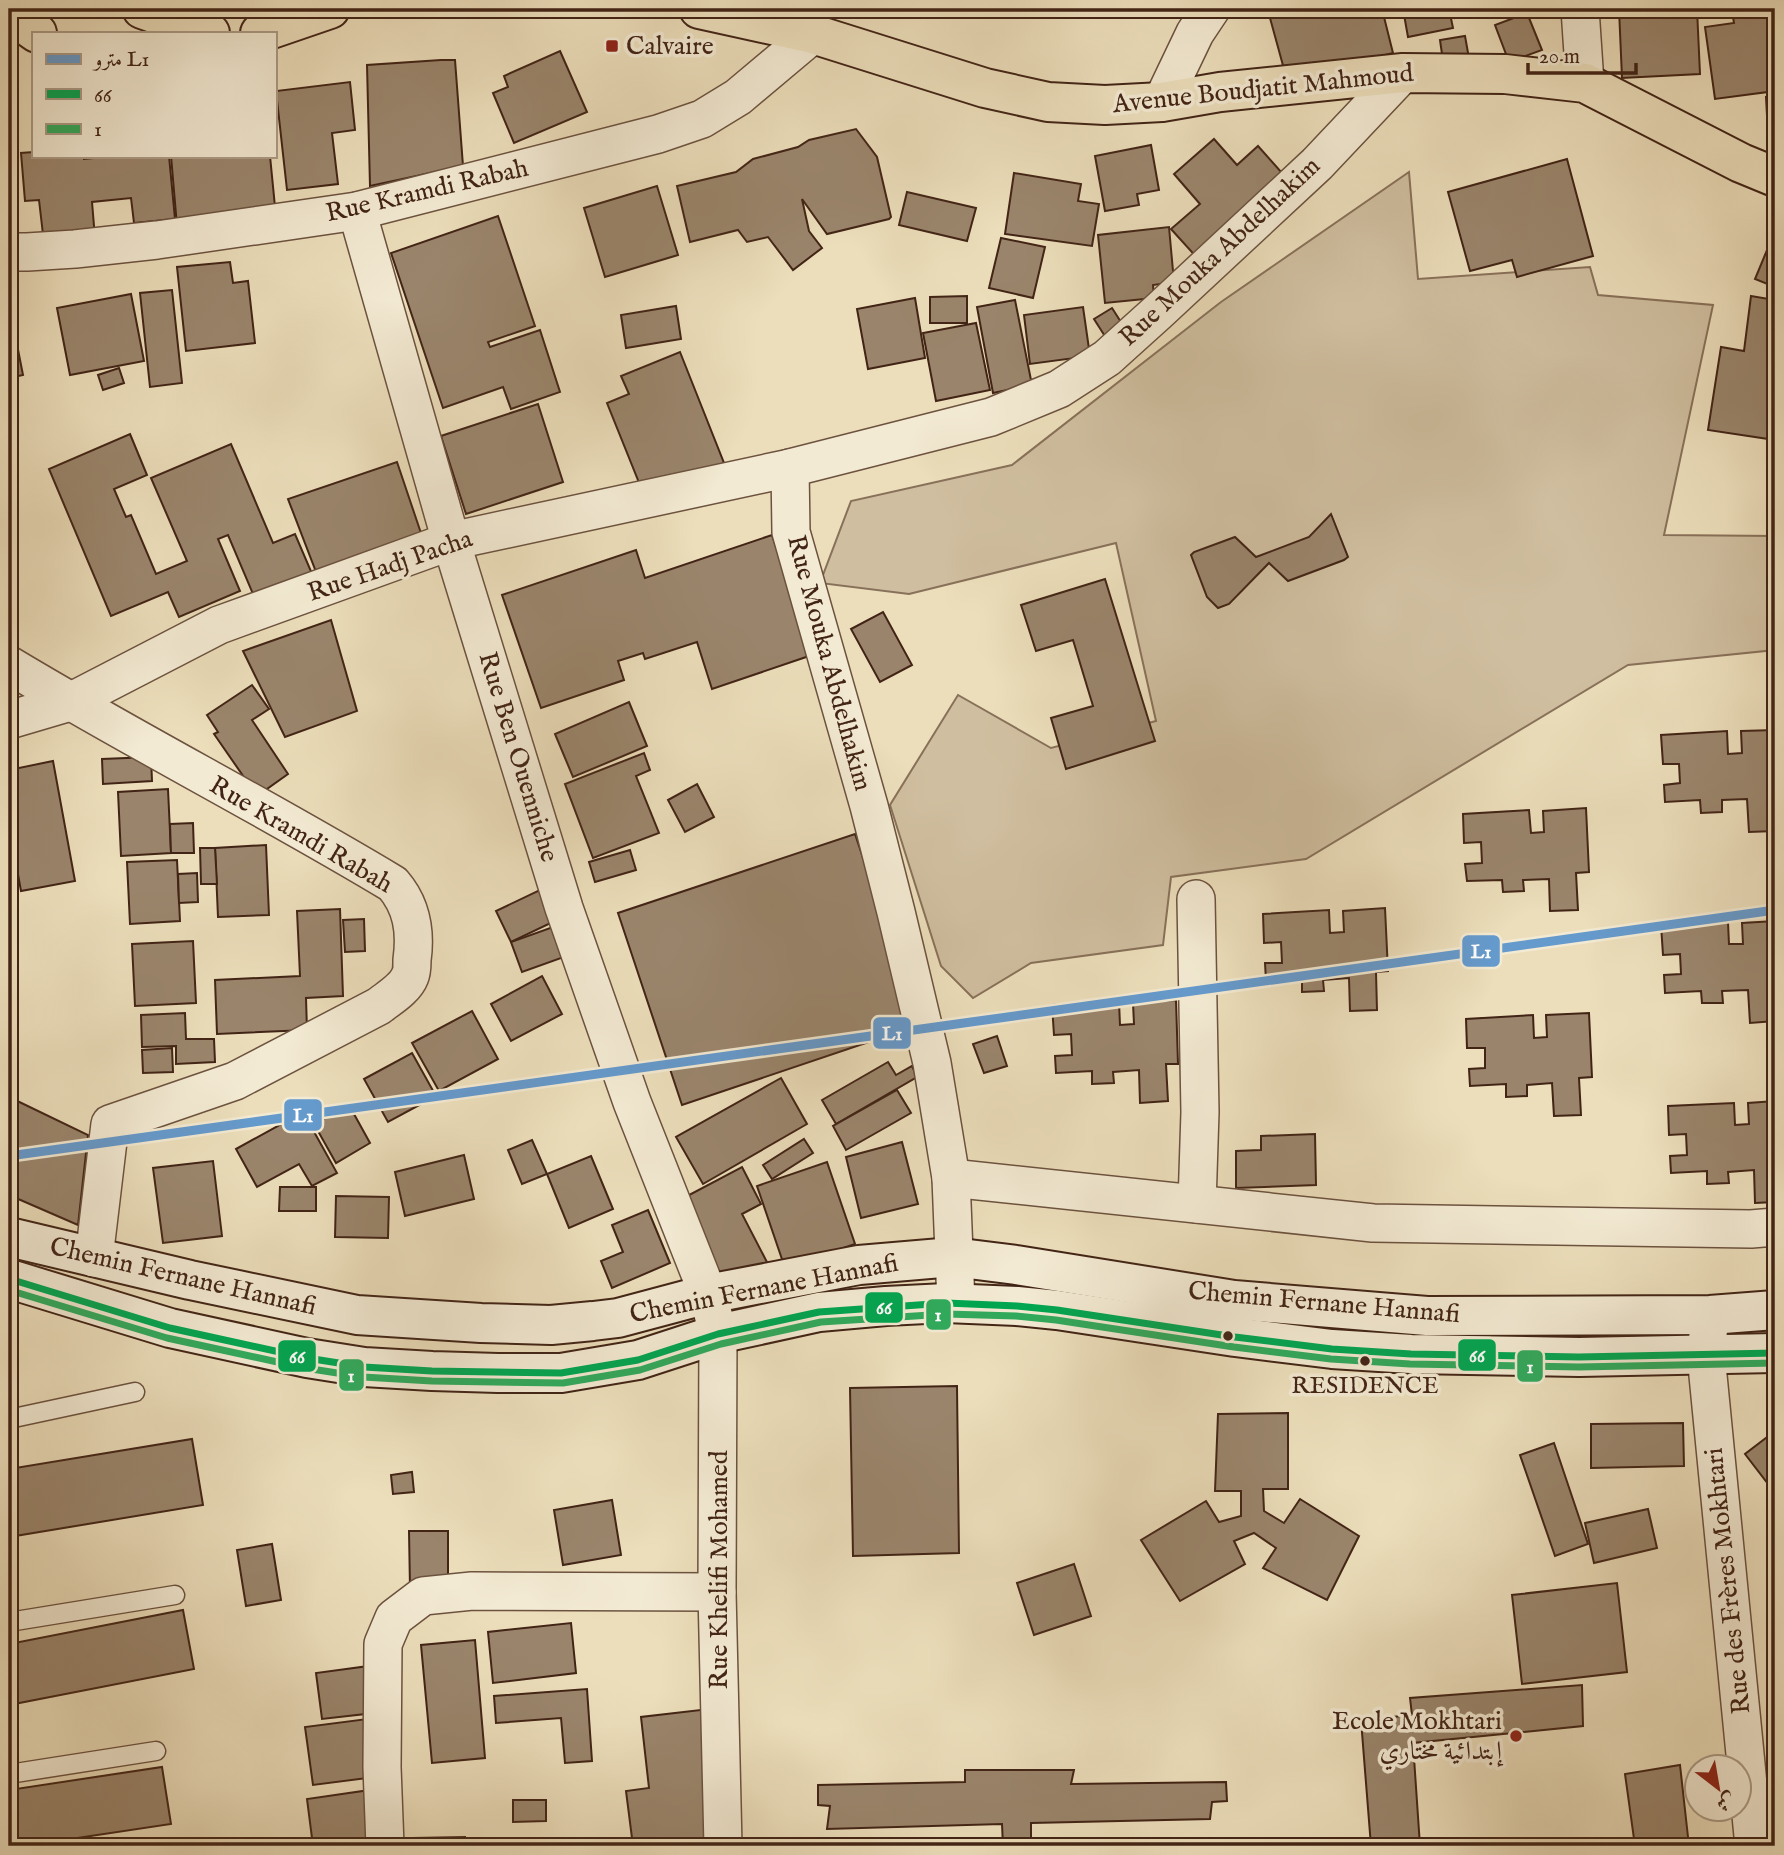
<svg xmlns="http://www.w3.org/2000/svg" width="1784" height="1855" viewBox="0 0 1784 1855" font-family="'IM FELL English',Amiri,serif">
  <rect width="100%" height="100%" fill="#ecdebb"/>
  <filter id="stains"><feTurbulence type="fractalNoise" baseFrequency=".00286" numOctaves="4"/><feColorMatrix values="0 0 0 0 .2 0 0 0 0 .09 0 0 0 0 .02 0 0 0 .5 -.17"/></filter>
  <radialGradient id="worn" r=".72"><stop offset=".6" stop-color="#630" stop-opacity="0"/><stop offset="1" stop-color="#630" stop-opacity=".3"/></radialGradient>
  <polygon fill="#cfbe9f" stroke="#88715a" stroke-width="2" points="1409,172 1418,279 1590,267 1598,295 1713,305 1664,535 1775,536 1775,650 1628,665 1306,859 1171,877 1163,945 1031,963 973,998 941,966 890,805 958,695 1051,748 1156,721 1116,543 909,594 820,583 851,501 1012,465 1221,302"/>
  <g fill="#9a856c" stroke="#422416" stroke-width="2">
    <polygon points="1305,9 1382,9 1393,53 1287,80 1270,18"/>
    <polygon points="1403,9 1449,9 1453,28 1408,37"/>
    <polygon points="1453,9 1491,9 1455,18"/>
    <polygon points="1619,9 1697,9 1700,74 1622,78"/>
    <polygon points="1775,12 1775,91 1715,99 1705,27 1734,23 1733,17"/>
    <polygon points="1527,13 1542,50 1509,62 1495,25"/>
    <polygon points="1465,36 1470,64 1444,68 1440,40"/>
    <polygon points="560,51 587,112 514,143 493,93 508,87 504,76"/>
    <polygon points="441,60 455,60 463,166 370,186 367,65"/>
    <polygon points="350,82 355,130 332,133 338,184 287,190 276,91"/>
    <polygon points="1775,96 1775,152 1769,153 1766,97"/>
    <polygon points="856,129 877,157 891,217 889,219 827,234 802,199 809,231 822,248 793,270 768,237 747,242 738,230 690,242 677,186 736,172 753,159 798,147 809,140"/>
    <polygon points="1214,139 1237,165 1258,146 1290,182 1200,261 1171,229 1200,204 1174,174"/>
    <polygon points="1151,145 1159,190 1137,194 1139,205 1105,211 1095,156"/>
    <polygon points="33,152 33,156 84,156 84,159 116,156 169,156 175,219 134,223 131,198 92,202 95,238 44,243 39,200 25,201 21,153"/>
    <polygon points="171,156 270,156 276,217 177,226"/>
    <polygon points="1567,159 1593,256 1517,277 1512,260 1470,271 1448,192"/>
    <polygon points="1014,173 1081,184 1078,201 1099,204 1092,246 1005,234"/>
    <polygon points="657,186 678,255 605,277 584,208"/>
    <polygon points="907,192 976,208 967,241 899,225"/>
    <polygon points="498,216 535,326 488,342 490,347 540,330 560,392 511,409 503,387 443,408 391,253"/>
    <polygon points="1169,227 1174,282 1153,285 1154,298 1105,303 1098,235"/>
    <polygon points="1001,238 1045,247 1033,298 989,288"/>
    <polygon points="1772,238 1775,239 1775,287 1755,279"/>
    <polygon points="230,262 233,283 248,281 255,343 186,351 177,267"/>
    <polygon points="172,290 182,383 150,387 140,293"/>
    <polygon points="131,294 144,361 70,375 57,308"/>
    <polygon points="967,296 967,323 930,323 930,297"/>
    <polygon points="1751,296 1775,300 1775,440 1708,430 1721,347 1744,351"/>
    <polygon points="915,298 925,358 868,369 857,309"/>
    <polygon points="1015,300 1032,385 993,393 977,307"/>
    <polygon points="676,306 681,339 626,348 621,315"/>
    <polygon points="1083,307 1090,356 1030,364 1024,315"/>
    <polygon points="1112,308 1126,330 1108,341 1094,319"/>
    <polygon points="10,309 23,375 9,378 9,310"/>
    <polygon points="976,323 990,390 936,401 923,333"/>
    <polygon points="680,352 724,463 644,495 607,403 629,394 621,376"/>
    <polygon points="119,368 124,383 103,390 98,375"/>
    <polygon points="538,404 563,482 466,514 441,436"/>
    <polygon points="130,434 147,475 114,489 126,517 131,515 156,574 187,561 151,478 231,444 273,543 295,534 313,576 256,601 228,535 218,539 240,591 179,617 168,592 111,616 49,469"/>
    <polygon points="397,462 425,545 318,577 288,499"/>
    <polygon points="1331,514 1348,557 1344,560 1288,581 1269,563 1229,604 1218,608 1207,597 1191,555 1194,552 1235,537 1256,557 1309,537"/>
    <polygon points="772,535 812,655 712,689 697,642 645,659 643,653 618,661 624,680 541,708 502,595 636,550 645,578"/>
    <polygon points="1105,579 1155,741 1066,769 1051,718 1093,706 1073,640 1036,651 1021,605"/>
    <polygon points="883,612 912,665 880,682 851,629"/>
    <polygon points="331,620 357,711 285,737 243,651"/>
    <polygon points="252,685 269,709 252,720 288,774 257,796 214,734 218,732 207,715"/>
    <polygon points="629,702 647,746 573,777 555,734"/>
    <polygon points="1775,730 1775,793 1774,793 1775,831 1749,832 1747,799 1722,800 1722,812 1701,813 1700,800 1665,802 1664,785 1680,783 1679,764 1663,764 1661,735 1727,731 1728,754 1742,753 1741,731"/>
    <polygon points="644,753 650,770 636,776 659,833 593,858 565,784"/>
    <polygon points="151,757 152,781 103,784 102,759"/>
    <polygon points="53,761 75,881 21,891 9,825 9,770"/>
    <polygon points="697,784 714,817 685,832 668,800"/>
    <polygon points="168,789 171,853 121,856 118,792"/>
    <polygon points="1586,808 1589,872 1576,873 1578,910 1550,911 1549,879 1523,880 1524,891 1503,892 1502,880 1467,881 1465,864 1482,863 1481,842 1464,843 1463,814 1529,810 1531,833 1544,832 1543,811"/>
    <polygon points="193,823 194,853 171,853 170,824"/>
    <polygon points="855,834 919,1025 682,1105 618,913"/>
    <polygon points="266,845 269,915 218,917 215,848"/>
    <polygon points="200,848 215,848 217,884 201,884"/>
    <polygon points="630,850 636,870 595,882 589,862"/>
    <polygon points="177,860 180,921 130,924 127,862"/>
    <polygon points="197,873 198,902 179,903 178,874"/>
    <polygon points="542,889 557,920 511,942 496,911"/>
    <polygon points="1385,908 1388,971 1376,972 1377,1010 1350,1011 1349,978 1323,980 1324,991 1302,992 1302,979 1266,981 1265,963 1282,963 1281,942 1264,943 1263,914 1329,910 1330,933 1344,932 1343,911"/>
    <polygon points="340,909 343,996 306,998 307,1030 217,1034 215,980 300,976 297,911"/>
    <polygon points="364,919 365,951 345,952 343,920"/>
    <polygon points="1775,921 1775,1021 1750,1023 1748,990 1722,991 1723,1003 1702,1003 1701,991 1665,993 1664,975 1681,974 1680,954 1663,955 1661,925 1728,922 1729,944 1743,944 1742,923"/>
    <polygon points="553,927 564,957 522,972 511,942"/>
    <polygon points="193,941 196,1003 135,1006 132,944"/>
    <polygon points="542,976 562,1014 511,1041 491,1004"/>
    <polygon points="1176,1000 1178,1064 1166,1064 1168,1101 1140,1103 1139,1070 1113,1072 1114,1083 1092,1084 1092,1071 1056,1073 1055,1056 1072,1055 1071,1034 1054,1035 1052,1005 1119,1002 1120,1025 1134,1024 1133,1003"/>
    <polygon points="472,1011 498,1059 439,1091 412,1043"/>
    <polygon points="185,1013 186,1039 214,1039 215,1062 176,1064 176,1046 142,1047 141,1015"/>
    <polygon points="1589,1013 1592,1077 1579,1078 1581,1115 1554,1116 1552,1083 1527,1085 1527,1096 1506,1097 1506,1084 1470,1086 1469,1069 1485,1068 1485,1048 1467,1048 1466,1019 1533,1015 1534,1038 1547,1037 1546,1015"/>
    <polygon points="997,1036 1007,1066 984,1073 973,1044"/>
    <polygon points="172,1048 173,1072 143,1073 142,1050"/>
    <polygon points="412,1053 436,1096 388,1122 364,1079"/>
    <polygon points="888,1062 896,1075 912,1066 917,1077 836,1124 822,1100"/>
    <polygon points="781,1078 807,1124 703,1184 676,1137"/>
    <polygon points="897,1090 911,1113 846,1150 833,1126"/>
    <polygon points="9,1097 88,1135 78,1225 9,1195"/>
    <polygon points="1775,1101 1775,1202 1755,1203 1754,1170 1728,1172 1729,1183 1707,1184 1707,1171 1671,1173 1670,1156 1687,1155 1686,1134 1669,1135 1668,1106 1734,1103 1735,1125 1749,1124 1748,1103"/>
    <polygon points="349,1105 370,1143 336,1163 314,1124"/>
    <polygon points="303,1112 337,1173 312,1186 299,1164 257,1187 236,1149"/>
    <polygon points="1315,1134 1316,1185 1236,1188 1236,1151 1261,1150 1261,1136"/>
    <polygon points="804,1139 813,1153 772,1179 763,1165"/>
    <polygon points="532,1140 547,1174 522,1184 508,1150"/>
    <polygon points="902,1142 918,1204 861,1218 846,1157"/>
    <polygon points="464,1155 474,1199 405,1216 395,1172"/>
    <polygon points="591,1156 613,1209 569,1228 547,1174"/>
    <polygon points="213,1161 222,1236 163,1243 153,1168"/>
    <polygon points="827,1162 855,1244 785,1268 757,1186"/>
    <polygon points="742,1167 761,1204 742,1214 768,1264 720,1290 674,1203"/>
    <polygon points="280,1187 316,1187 316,1211 279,1211"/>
    <polygon points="336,1196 389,1197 388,1238 335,1237"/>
    <polygon points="648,1210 670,1263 612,1288 601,1261 623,1252 612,1225"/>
    <polygon points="957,1386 959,1553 853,1556 850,1388"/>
    <polygon points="1288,1413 1288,1489 1263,1489 1264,1511 1284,1523 1300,1499 1359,1536 1327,1600 1263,1568 1276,1548 1254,1533 1234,1541 1245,1564 1180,1601 1141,1540 1206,1501 1219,1522 1241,1516 1241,1491 1215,1491 1218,1414"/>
    <polygon points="1683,1423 1684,1466 1591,1468 1591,1424"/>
    <polygon points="1775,1431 1775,1493 1745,1454"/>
    <polygon points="192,1439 203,1505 9,1537 9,1469"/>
    <polygon points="1554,1443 1588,1544 1555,1556 1520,1455"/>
    <polygon points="412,1472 414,1492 393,1494 391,1475"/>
    <polygon points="612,1500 621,1555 563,1565 554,1510"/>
    <polygon points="1648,1509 1657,1548 1594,1563 1585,1523"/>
    <polygon points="409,1531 448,1531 448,1587 410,1588"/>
    <polygon points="272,1544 281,1600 246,1606 237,1550"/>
    <polygon points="1074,1564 1091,1616 1034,1635 1017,1583"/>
    <polygon points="1617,1583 1627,1672 1522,1684 1512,1595"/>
    <polygon points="183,1610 194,1669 9,1705 9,1644"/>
    <polygon points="571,1623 576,1673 493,1683 488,1632"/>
    <polygon points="475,1640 485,1758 432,1763 421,1645"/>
    <polygon points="369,1666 374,1713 322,1719 316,1673"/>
    <polygon points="1582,1685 1583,1726 1413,1743 1420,1846 1371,1846 1361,1720 1412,1715 1410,1698"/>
    <polygon points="587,1689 592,1761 565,1763 561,1718 496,1723 494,1696"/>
    <polygon points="709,1709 725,1846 633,1846 626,1791 649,1788 641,1717"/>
    <polygon points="367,1719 375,1777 313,1785 305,1727"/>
    <polygon points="1680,1765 1689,1846 1635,1846 1625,1774"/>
    <polygon points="162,1767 171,1824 24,1846 9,1846 9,1790"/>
    <polygon points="965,1770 1074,1770 1071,1784 1226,1782 1227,1801 1212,1802 1210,1819 1031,1823 1031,1846 1003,1846 1002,1824 827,1829 830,1806 818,1805 818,1785 965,1782"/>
    <polygon points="370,1790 378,1846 313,1846 307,1799"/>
    <polygon points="513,1800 546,1800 546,1821 513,1822"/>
    <polygon points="465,1837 465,1846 413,1846 413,1838"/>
    <polygon points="560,1839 560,1846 493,1846 493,1841"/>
  </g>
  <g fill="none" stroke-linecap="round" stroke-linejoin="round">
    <defs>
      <g id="lane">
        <polyline points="9,1419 135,1392"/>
        <polyline points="9,1622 175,1595"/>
        <polyline points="9,1774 156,1751"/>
      </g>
      <g id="street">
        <polyline points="1580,9 1585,83"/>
        <polyline points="1162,102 1195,33 1211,9"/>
        <polyline points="357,211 451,541 564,908 632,1102 708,1294 718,1334 717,1592 723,1846"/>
        <polyline points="9,252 27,252 75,249 157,240 357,211 658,134 702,119 738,97 813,34"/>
        <path d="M9,665c126,76 258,143 384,219 19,22 23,47 19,76 0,5 0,12 -2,16 -5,13 -21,22 -31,30l-144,75 -125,43 -16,134"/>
        <polyline points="9,720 70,702 219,625 451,541 790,468"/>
        <polyline points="1196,899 1200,1112 1197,1204"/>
        <polyline points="951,1178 1373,1223 1751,1229 1775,1227"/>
        <polyline points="956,1303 951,1178 932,1063 896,912 869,806 791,532 790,468 991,417 1059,389 1107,358 1158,312 1317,164 1403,73"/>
        <polyline points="1709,1325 1706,1355 1754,1846"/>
        <polyline points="385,1846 382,1767 383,1644 394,1618 423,1596 472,1591 717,1592"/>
      </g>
      <g id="secondary">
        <polyline points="9,1237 190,1280 357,1315 481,1323 551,1325 593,1321 618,1318 708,1294 859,1265 953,1257 1016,1265 1234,1300 1427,1316 1710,1315 1775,1310"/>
        <polyline points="9,1281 13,1280 170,1328 307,1358 364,1367 432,1371 498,1373 561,1373 638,1360 718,1334 819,1312 886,1306 946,1303 1017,1306 1057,1310 1235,1337 1332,1349 1411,1354 1579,1357 1775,1353"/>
      </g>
      <g id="primary">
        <polyline points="10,9 20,21 37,33"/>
        <polyline points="142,9 210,33"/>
        <polyline points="699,9 813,34 985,88 1048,102 1105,105 1162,102 1220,92 1403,73 1505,74 1585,83 1741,163 1775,177"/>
        <polyline points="260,33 330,9"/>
      </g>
    </defs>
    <use href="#lane" stroke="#6c523f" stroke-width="21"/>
    <use href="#street" stroke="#6c523f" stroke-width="40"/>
    <use href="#secondary" stroke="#422416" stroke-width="42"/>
    <use href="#primary" stroke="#422416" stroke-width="42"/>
    <use href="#lane" stroke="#f3ead3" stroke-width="18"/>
    <use href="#street" stroke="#f3ead3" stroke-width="37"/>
    <use href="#secondary" stroke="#f3ead3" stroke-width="38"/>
    <use href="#primary" stroke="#ecdebb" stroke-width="38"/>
    <defs>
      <polyline id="bus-1" points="9,1281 13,1280 170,1328 307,1358 364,1367 432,1371 561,1373 638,1360 718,1334 819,1312 946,1303 1017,1306 1057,1310 1235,1337 1332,1349 1411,1354 1579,1357 1775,1353"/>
      <polyline id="bus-2" points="12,1291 167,1338 305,1368 363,1377 432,1381 563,1383 640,1370 721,1344 821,1322 946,1314 1016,1316 1056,1320 1234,1347 1331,1359 1410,1364 1579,1367 1775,1363"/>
    </defs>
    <use href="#bus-1" stroke="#f3ead3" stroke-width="12"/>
    <use href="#bus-2" stroke="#f3ead3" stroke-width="12"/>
    <use href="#bus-1" stroke="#00a651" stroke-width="7"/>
    <use href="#bus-2" stroke="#30aa5c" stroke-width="7"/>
    <defs>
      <polyline id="metro-1" points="9,1156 1775,910"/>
    </defs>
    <use href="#metro-1" stroke="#f3ead3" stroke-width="14"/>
    <use href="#metro-1" stroke="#659acd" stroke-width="9"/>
  </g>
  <g fill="#8f2418" stroke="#f3ead3" stroke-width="2.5">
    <rect x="605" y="39" width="14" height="14" rx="3.5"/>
    <circle cx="1516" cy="1736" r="7"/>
  </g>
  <g fill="#422416" stroke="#f3ead3" stroke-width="2.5">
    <circle cx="1228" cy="1336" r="6"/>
    <circle cx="1365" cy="1361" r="6"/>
  </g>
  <g text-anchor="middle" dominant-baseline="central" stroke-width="7" stroke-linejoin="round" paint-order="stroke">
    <g font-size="24" fill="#422416" stroke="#f3ead3">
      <text x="1365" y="1386">RESIDENCE</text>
    </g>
    <g font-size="26" fill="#422416" stroke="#f3ead3" text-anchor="start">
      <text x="626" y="46">Calvaire</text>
      <text x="1502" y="1721" text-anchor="end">Ecole Mokhtari<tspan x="1502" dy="30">إبتدائية مختاري</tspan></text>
    </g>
    <g font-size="26" fill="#422416" stroke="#f3ead3">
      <text transform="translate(1263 89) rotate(-6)">Avenue Boudjatit Mahmoud</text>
      <text transform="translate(427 191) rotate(-13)">Rue Kramdi Rabah</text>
      <text transform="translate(1220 252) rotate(-43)">Rue Mouka Abdelhakim</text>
      <text transform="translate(390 566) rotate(-19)">Rue Hadj Pacha</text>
      <text transform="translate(829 663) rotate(75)">Rue Mouka Abdelhakim</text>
      <text transform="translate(518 757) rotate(73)">Rue Ben Ouenniche</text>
      <text transform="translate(301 835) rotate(30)">Rue Kramdi Rabah</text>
      <text transform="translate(183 1277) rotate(13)">Chemin Fernane Hannafi</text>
      <text transform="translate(764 1289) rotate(-11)">Chemin Fernane Hannafi</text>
      <text transform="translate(1324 1303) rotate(5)">Chemin Fernane Hannafi</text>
      <text transform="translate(719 1570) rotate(-90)">Rue Khelifi Mohamed</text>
      <text transform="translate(1728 1581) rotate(-96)">Rue des Frères Mokhtari</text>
    </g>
  </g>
  <g stroke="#f3ead3" stroke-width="2.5">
    <rect x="1461" y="934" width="40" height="34" rx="7" fill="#659acd"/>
    <rect x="872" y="1016" width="40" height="34" rx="7" fill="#659acd"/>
    <rect x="283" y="1098" width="40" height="34" rx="7" fill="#659acd"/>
    <rect x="864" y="1291" width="40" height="33" rx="7" fill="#00a651"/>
    <rect x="925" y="1298" width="27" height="33" rx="7" fill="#30aa5c"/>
    <rect x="1457" y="1338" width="40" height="34" rx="7" fill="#00a651"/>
    <rect x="277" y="1339" width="40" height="34" rx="7" fill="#00a651"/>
    <rect x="1516" y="1349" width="28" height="34" rx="7" fill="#30aa5c"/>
    <rect x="338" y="1358" width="27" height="34" rx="7" fill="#30aa5c"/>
  </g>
  <g font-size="19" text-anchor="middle" font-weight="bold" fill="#fff">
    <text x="1481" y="958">L1</text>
    <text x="892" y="1040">L1</text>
    <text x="303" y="1122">L1</text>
    <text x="884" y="1314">66</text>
    <text x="938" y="1321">1</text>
    <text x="1477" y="1362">66</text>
    <text x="297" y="1363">66</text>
    <text x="1530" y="1373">1</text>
    <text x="351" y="1382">1</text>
  </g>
  <rect width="1784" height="1855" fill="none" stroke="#ecdebb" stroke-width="35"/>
  <rect x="10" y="10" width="1763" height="1834" fill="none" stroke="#422416" stroke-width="3.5"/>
  <rect x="18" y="18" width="1749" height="1820" fill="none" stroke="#422416" stroke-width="2"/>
  <rect x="32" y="32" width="245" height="126" fill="#f3ead3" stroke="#ac9b87" stroke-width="2"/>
  <rect x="46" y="54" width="35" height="10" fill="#659acd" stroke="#ac9b87" stroke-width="2"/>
  <text x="94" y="66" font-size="21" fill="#422416">مترو L1</text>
  <rect x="46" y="89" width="35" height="10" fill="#00a651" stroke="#ac9b87" stroke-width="2"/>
  <text x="94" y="102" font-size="21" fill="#422416">66</text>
  <rect x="46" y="124" width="35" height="10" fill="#30aa5c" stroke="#ac9b87" stroke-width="2"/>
  <text x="94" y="136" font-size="21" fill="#422416">1</text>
  <g transform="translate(1718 1788) rotate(149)"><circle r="33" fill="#f3ead3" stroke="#ac9b87" stroke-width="2"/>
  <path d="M0-5L12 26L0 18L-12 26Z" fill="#8f2418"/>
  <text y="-10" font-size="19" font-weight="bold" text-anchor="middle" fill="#422416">ش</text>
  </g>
  <path d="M1528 63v10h108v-10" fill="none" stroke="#422416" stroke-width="3.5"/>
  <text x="1539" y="63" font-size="21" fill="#422416" stroke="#f3ead3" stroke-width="5" paint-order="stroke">20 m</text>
  <rect width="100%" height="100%" filter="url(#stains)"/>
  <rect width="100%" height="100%" fill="url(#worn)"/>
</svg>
